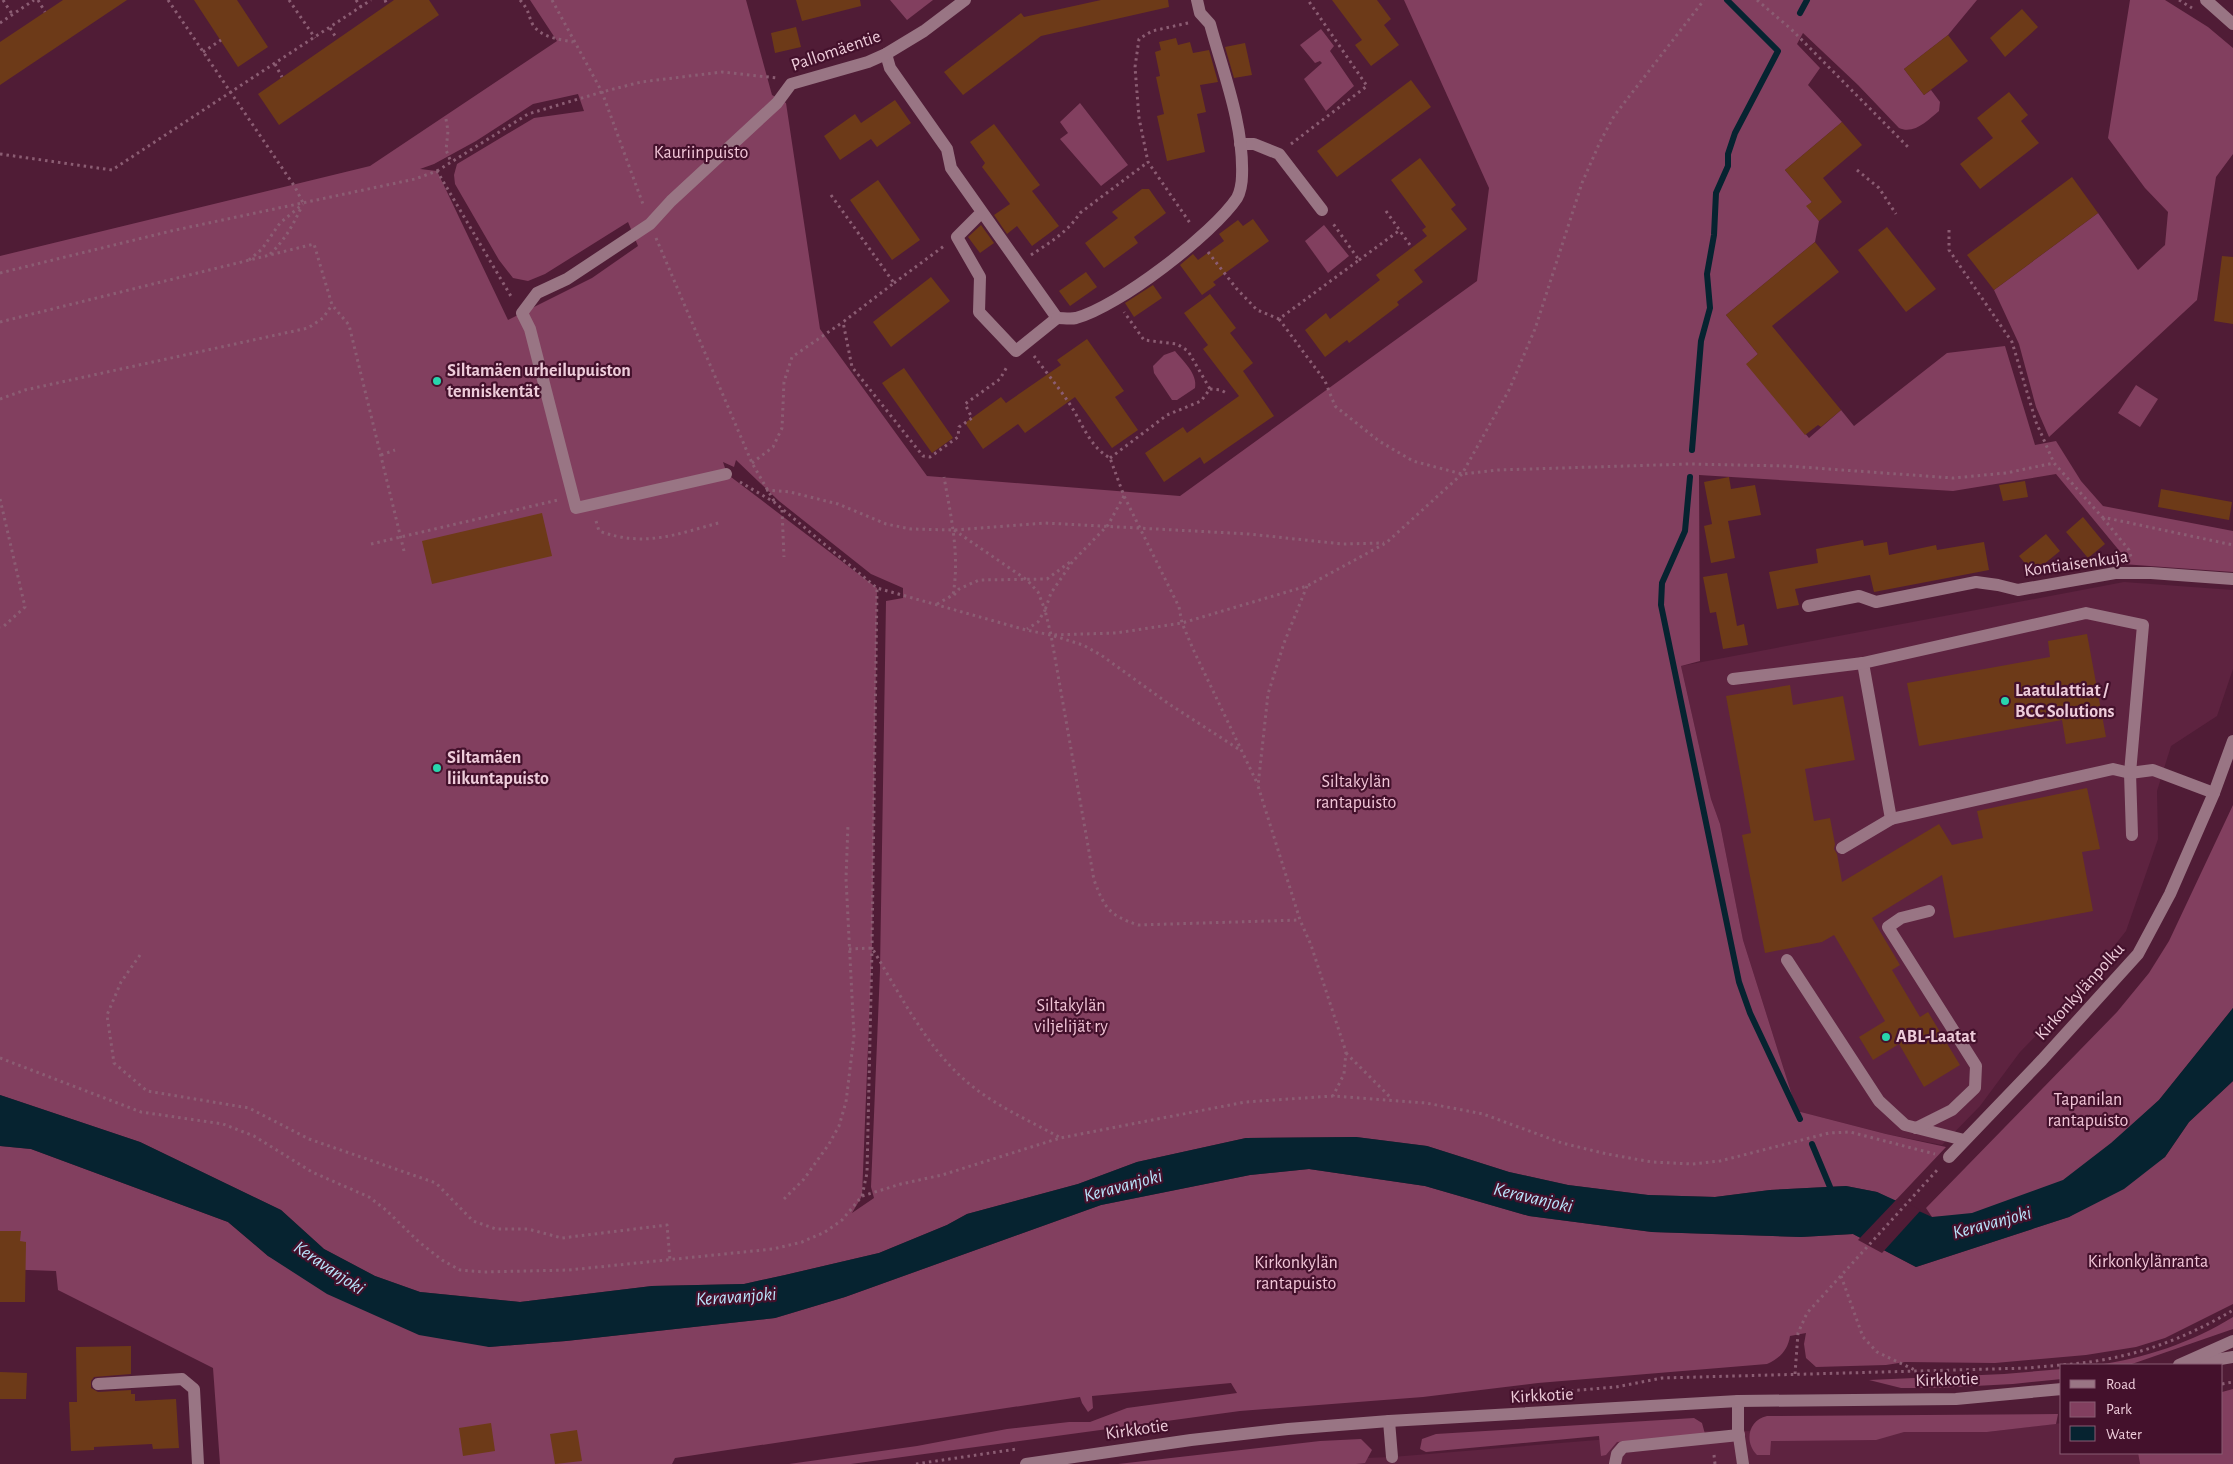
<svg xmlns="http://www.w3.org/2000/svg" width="2233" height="1464" viewBox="0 0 2233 1464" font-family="'Alegreya Sans',sans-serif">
  <rect width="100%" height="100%" fill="#501c36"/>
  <g fill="#5e2340">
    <polygon points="2124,582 2233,590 2233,669 2217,716 2171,746 2157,791 2158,839 2126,931 2073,998 2020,1052 1980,1106 1942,1145 1886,1134 1797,1111 1743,940 1720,824 1711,799 1681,666"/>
    <polygon points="2062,1423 2062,1453 2138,1453 2140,1464 1255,1464 1254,1462 1392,1457 1707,1431 1987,1432"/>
  </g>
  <g fill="#823f5f" fill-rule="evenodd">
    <path d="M530,0h216l26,95 14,8 34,226 107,147 253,20 297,-215 12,-93 -85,-188h573l-29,35 -44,34 20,26 7,-5 9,12 -1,9c-11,9 -25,24 -40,17l-41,-43 -55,-52 -6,11 23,24 -12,17 34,37 -57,48 27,32 -5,4 12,15 -4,21 -89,73 32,39 -11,10 62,74 32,-28 13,16 93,-73 58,-7 30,99 21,-4 25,40 22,25 130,25v41l-111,-8v-10l-66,-80 -103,17 -254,-16 1,186 -19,5 30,133 9,25 23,116 54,171 89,23 60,13 -51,54 -18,-9 -31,-6 -76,4 -55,7 -67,-2 -80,-10 -59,-13 -82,-26 -71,-9 -110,1 -109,24 -59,22 -111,30 -20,11 -68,28 -94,22 -41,9 -92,2 -132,16 -100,-10 -45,-16 -51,-27 -43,-39 -141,-68 -140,-47v-839l370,-90 187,-125zM578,94l6,17 -50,7 -77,46 -3,11 1,9 44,76 14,18 15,3 17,-7 83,-52 10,24 -46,32 -84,42 -71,-149 -17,-2 14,-5 42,-23 57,-37zM736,460l43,41 92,73 32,14v10l-17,3 -6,369 -9,217 3,11 -22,15 10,-17 10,-248 5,-360 -150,-114 -4,-12 11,5z"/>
    <polygon points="890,0 933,0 907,20"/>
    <polygon points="2130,0 2165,0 2208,27 2233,48 2233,154 2216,177 2197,300 2049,437 2036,407 2019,344 1994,290 2098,213 2138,270 2165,245 2168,212 2145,188 2108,138"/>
    <polygon points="1321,29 1334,46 1330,51 1354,86 1326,111 1304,79 1322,63 1320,61 1315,63 1300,45"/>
    <polygon points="1080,103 1128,165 1101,186 1060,139 1068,133 1060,122"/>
    <polygon points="1324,225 1349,256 1328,273 1305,241"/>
    <path d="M1175,351c8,10 23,23 20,37l-18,12h-5l-18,-27 -1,-7 11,-11z"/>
    <polygon points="2136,385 2158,399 2140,427 2118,413"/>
    <polygon points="2233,805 2233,1008 2159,1100 2077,1176 1972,1216 1932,1217 1926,1208 2117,1012 2149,973 2169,941"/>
    <path d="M2233,1081v223l-68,34 -29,9 -50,8 -91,8 -90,-1 -19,3 -70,2 -10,-9 -2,-14 2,-11 -16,3c-2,14 -10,22 -23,28l-229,19 -115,14 -183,14 -389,53h-62l128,-18 90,-17 62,-7h21l37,-14 110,-15 -6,-10 -139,13 1,12 -5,4 -6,-9 -2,-6 -405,61 -3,6h-452l-7,-96 -155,-78 -2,-19 -56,-2v-123l31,3 197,73 40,34 221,91 77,-6 209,-23 70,-21 256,-92 149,-30 59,-6 116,17 104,30 123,16 149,5 52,-3 63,33 153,-50 96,-60 24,-35z"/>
    <path d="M2233,1317v12l-104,36h-33c47,-6 97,-23 137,-48z"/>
    <polygon points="2062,1369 2062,1379 2013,1384 1937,1388 1901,1388 1869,1380 2004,1374"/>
    <polygon points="2233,1389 2233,1464 2140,1464 2138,1453 2222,1453 2222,1392"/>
    <path d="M2058,1414l-2,10 -69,8h-83l-28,8 -105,1 -1,14h-13c-13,-13 -9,-35 10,-39z"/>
    <polygon points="1694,1418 1702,1423 1705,1434 1700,1436 1617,1442 1606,1455 1601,1456 1599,1436 1426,1452 1420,1449 1422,1439 1436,1434"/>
    <polygon points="1361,1439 1372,1450 1365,1463 1356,1464 1118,1464 1320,1441"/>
  </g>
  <polygon fill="#062330" points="2233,1008 2233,1081 2189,1122 2165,1157 2124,1189 2069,1217 1916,1267 1853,1234 1801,1237 1652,1232 1529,1216 1425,1186 1309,1169 1250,1175 1101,1205 845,1297 775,1318 566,1341 489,1347 419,1335 327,1294 268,1256 228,1222 31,1149 0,1146 0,1095 140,1142 281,1210 324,1249 375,1276 420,1292 520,1302 652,1286 744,1284 785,1275 879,1253 947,1225 967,1214 1078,1184 1137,1162 1246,1138 1356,1137 1427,1146 1509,1172 1568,1185 1648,1195 1715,1197 1770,1190 1846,1186 1877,1192 1932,1217 1972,1213 2063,1180 2111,1143 2159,1100"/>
  <polygon fill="#501c36" points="1897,1199 1921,1210 1882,1253 1858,1240"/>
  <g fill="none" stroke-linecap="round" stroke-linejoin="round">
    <g stroke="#062330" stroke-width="6">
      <polyline points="1800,13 1807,0"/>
      <polyline points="1692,450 1701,341 1710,308 1707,274 1714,235 1716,193 1728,166 1728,154 1735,133 1778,51 1727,0"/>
      <polyline points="1690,477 1685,531 1662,583 1661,605 1739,982 1750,1013 1800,1119"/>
      <polyline points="1812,1144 1830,1187"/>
    </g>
  </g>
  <g fill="#6d3a18">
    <polygon points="63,0 127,0 0,85 0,42"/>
    <polygon points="194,0 237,0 268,47 238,67"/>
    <polygon points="394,0 429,0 439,15 279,125 258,94"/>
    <polygon points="796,0 860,0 861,6 802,21"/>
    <polygon points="1101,0 1168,0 1169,7 1041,36 963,95 944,72 1021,13 1024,17"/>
    <polygon points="1332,0 1377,0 1391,19 1384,25 1399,45 1371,66 1355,45 1362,40"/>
    <polygon points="2022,9 2038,27 2005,57 1990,38"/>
    <polygon points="796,27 801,47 775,53 771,33"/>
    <polygon points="1948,35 1968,61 1924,95 1904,69"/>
    <polygon points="1176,38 1178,45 1190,42 1193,53 1209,50 1218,82 1200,85 1206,112 1197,114 1205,152 1167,161 1157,116 1164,114 1156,77 1160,76 1155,52 1161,50 1159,42"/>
    <polygon points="1245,43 1252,75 1234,78 1225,47"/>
    <polygon points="1411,80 1431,107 1337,177 1317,151"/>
    <polygon points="2009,92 2028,115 2021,121 2039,143 1980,189 1960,164 1993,138 1977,118"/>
    <polygon points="895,100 911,123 877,147 871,139 840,160 824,136 855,114 861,123"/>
    <polygon points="1842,122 1862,145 1823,178 1842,202 1819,221 1806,206 1812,202 1785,170"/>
    <polygon points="994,124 1040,185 1032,191 1059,226 1032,246 1017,226 1007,234 994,215 1010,204 982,167 985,163 970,142"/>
    <polygon points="1420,158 1456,205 1451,209 1467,229 1414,270 1423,282 1397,302 1399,305 1349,343 1347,340 1325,357 1305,330 1326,313 1330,319 1380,280 1376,275 1427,236 1422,230 1426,227 1391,180"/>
    <polygon points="2072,177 2098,213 1994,290 1967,255"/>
    <polygon points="878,180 920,240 892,260 850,200"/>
    <polygon points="1142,189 1149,189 1166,213 1134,237 1138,243 1104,268 1085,243 1118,218 1112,212"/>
    <polygon points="1253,219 1269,241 1213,282 1216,285 1202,295 1180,265 1193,254 1198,260 1224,241 1219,234 1238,220 1243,226"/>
    <polygon points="981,225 994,243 980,253 968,237"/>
    <polygon points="1887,227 1936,289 1906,312 1858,250"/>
    <polygon points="1815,242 1839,272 1772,326 1841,410 1821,427 1818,425 1805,435 1746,364 1758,354 1726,315"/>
    <polygon points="2222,256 2233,257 2233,324 2214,321"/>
    <polygon points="1086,272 1097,287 1070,306 1059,291"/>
    <polygon points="931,277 950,301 891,347 873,322"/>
    <polygon points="1153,285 1162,298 1134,317 1125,303"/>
    <polygon points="1210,294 1236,328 1230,333 1253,363 1243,371 1274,416 1204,464 1200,457 1164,482 1145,453 1183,427 1187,433 1239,396 1203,349 1208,345 1184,313"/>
    <polygon points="1087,339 1124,391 1115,397 1138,430 1112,448 1075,397 1025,433 1018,424 983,449 965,423 1001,397 1006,403 1061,365 1057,360"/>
    <polygon points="904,368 953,438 932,453 882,383"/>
    <polygon points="1729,477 1731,489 1755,485 1761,515 1728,521 1735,558 1711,563 1704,526 1712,524 1704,482"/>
    <polygon points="2025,481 2028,497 2003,501 1999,485"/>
    <polygon points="2161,489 2232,502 2229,520 2158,507"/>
    <polygon points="542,513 552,556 432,584 422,541"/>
    <polygon points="2083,517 2105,544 2088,558 2066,532"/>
    <polygon points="2046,534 2060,551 2033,573 2019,556"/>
    <polygon points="1863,540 1864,546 1887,542 1889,555 1936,545 1937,550 1984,542 1989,570 1874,592 1870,575 1795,589 1799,605 1777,609 1769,572 1818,563 1816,549"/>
    <polygon points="1727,573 1737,626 1744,624 1748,645 1723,649 1716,612 1710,613 1703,577"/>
    <polygon points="2087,634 2106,737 2066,744 2062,720 1919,746 1907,683 2050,657 2048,641"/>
    <polygon points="1790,685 1793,705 1843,696 1855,760 1805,769 1814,821 1830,818 1835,844 1834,849 1837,854 1842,882 1939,824 1952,845 1983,838 1977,811 2087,788 2100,849 2082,852 2093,911 1954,938 1942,875 1872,918 1900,965 1892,970 1920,1017 1928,1012 1960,1065 1924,1087 1899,1044 1873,1060 1859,1037 1885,1021 1834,935 1822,942 1765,953 1742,835 1751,833 1726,696"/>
    <polygon points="0,1231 21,1231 20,1241 26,1242 25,1302 0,1302"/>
    <polygon points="131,1346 131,1374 94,1377 91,1381 91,1388 98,1392 131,1390 131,1394 135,1394 135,1401 176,1399 179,1448 153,1449 152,1444 94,1447 94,1450 71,1451 69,1402 77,1402 76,1347"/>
    <polygon points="0,1372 27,1373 26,1399 0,1399"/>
    <polygon points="491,1423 495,1451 463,1456 459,1428"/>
    <polygon points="577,1430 582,1461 555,1464 550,1434"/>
  </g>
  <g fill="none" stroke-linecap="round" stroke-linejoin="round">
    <g stroke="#8b5d73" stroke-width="3" stroke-dasharray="2.5 4" stroke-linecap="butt">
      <polyline points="3,0 12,14"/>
      <polyline points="38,0 45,12"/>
      <polyline points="168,0 295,187 303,203"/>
      <polyline points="289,0 315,38"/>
      <polyline points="356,0 361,7"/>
      <polyline points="385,0 387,5"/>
      <path d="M520,0c10,11 8,16 13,25 9,13 26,14 40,17"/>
      <polyline points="552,0 602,92 644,207"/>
      <polyline points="1757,0 1791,29 1910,149"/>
      <polyline points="2179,0 2192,8"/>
      <polyline points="0,23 34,0"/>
      <polyline points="1188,23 1152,31 1139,39 1135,67 1139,118 1148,162 1190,223"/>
      <polyline points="330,28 337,39"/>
      <polyline points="203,52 221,40"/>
      <polyline points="275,64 282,77"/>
      <polyline points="446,119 448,131 446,150 451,162"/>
      <polyline points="1291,144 1367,86 1308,0"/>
      <polyline points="0,154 112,170 371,0"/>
      <polyline points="1857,170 1879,188 1896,214"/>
      <polyline points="437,171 528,114 602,92 641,82 722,72 777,78"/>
      <polyline points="831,195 894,283 843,322 852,367 923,456 930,457 958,437 959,427 972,418 965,404 1000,379 1008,365"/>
      <polyline points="1386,211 1410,245"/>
      <polyline points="1949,230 1949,250 2012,342 2036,422 2054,463 2102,517 2233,545"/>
      <polyline points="656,238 752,463 774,501"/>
      <polyline points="1208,252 1236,288 1257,310 1279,319 1359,260 1332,222"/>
      <path d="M270,254c15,-14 23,-29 32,-48"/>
      <path d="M1031,255c18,-12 37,-23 49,-42l68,-51"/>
      <polyline points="249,260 262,249 280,223 303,204"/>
      <polyline points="1359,260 1400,230"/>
      <polyline points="0,273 171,231 415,179 437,171 512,298"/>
      <polyline points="894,283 944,246"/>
      <polyline points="1279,319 1325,381 1335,406 1345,414 1379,441 1413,461 1462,474 1498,470 1689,464 1787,466 1953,478 2006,473 2054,463"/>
      <polyline points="0,322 314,244 332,305 349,325 404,551"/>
      <path d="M1034,356c12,16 26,33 37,50 12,19 19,41 39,52l14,38 55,111 3,16 11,26 65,136"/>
      <polyline points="1210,389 1221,390 1228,394"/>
      <polyline points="0,399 25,390 308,328 323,318 332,305"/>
      <polyline points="381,455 395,450"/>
      <polyline points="1110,458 1167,415 1201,401 1210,389 1188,351 1177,344 1144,340 1124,312"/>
      <polyline points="752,463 773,447 782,428 784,382 792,357 843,322"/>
      <polyline points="740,482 774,502 877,588 1026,630 1051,635 1116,633 1182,623 1307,586 1386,543 1462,474 1509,390 1535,329 1582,183 1600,142 1614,116 1704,0"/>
      <polyline points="766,490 790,492 838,504 886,524 911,529 954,530 1045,523 1249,534 1342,544 1384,543"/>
      <path d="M1124,496l-16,29 -35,36 -22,32 -6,17 6,25 43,245c11,29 15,35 44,45l162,-5"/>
      <polyline points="0,499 25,607 4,626 0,627"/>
      <polyline points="782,510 784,557"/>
      <polyline points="2103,518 2129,550 2131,557"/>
      <path d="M596,521l3,10c46,17 78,3 123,-9"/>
      <polyline points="954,530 1027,580 1038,592 1045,610 1038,622 1027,629"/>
      <polyline points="371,544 558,500"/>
      <polyline points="1307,586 1284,643 1268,694 1258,786 1300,920 1311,945 1346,1052 1344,1074 1333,1096"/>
      <polyline points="954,595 959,589 979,580 1047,579 1070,562"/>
      <path d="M937,604l16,-9c7,-40 -2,-78 -9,-118"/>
      <polyline points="1054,636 1083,645 1101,655 1169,704 1240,750"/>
      <path d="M849,949l23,-1c28,46 54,99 95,134 27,23 61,38 92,55"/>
      <polyline points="140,955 121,982 107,1015 114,1063 147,1091 249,1108 309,1139 436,1183 473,1221 496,1229 528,1229 562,1238 667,1225 670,1260"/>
      <polyline points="1346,1053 1391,1098"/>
      <polyline points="0,1058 141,1112 223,1124 254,1136 312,1172 369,1197 386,1210 419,1242 442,1260 460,1270 484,1272 569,1270 773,1249 802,1242 825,1232 842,1220 862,1196 901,1184 942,1175 1060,1138 1245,1102 1333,1096 1426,1103 1483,1114 1562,1143 1607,1154 1652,1162 1692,1164 1720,1161 1829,1133 1850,1132 1935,1154"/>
      <polyline points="862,1196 867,1173 872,948 877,588"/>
      <polyline points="784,1199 804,1179 829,1144 839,1126 846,1102 854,1036 846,879 848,824"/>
      <polyline points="1841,1276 1863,1337 1877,1352 1917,1371"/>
      <polyline points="1795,1374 1798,1333 1807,1313 1939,1168"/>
      <polyline points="2222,1384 2233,1382"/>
      <path d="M1519,1395l97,-8 46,-9 366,-10c28,-3 57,-4 84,-10 42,-8 85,-26 121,-48"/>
      <polyline points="2061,1417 2062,1417"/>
      <polyline points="1714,1455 1715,1464"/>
      <polyline points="916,1464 1017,1449"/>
    </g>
    <g stroke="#997584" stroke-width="12">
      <polyline points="2206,0 2233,24"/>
      <polyline points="886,54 890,68 947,149 951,168 1057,318 1016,351 979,312 980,277 957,237 982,212"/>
      <polyline points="1240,144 1254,144 1279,154 1322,210"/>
      <path d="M1057,318c6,0 14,1 19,0 42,-11 137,-84 161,-120 3,-5 5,-15 5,-22 2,-51 -19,-104 -32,-152l-10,-11 -3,-13"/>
      <polyline points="726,474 576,508 530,329 522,313 537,293 567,279 650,224 671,201 777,103 791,84 868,62 886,54 924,31 965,0"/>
      <polyline points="1808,606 1859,596 1876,602 1976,582 1998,585 2018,590 2115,573 2151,573 2233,579"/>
      <polyline points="1863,663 1891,819"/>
      <polyline points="1733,679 1863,663 2086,613 2143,625 2130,773 2132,835"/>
      <polyline points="1842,848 1891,819 2113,769 2130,773 2153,770 2214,793"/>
      <polyline points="1787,960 1879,1101 1905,1125 1964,1140"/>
      <polyline points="1916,1128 1952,1110 1975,1088 1976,1066 1888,927 1901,918 1929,911"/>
      <polyline points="1949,1157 2042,1060 2138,954 2170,894 2214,793 2233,741"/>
      <polyline points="2191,1364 2233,1357"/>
      <polyline points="2179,1365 2233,1341"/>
      <polyline points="98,1384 182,1379 194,1389 198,1464"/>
      <polyline points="1738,1401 1738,1430 1743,1464"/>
      <polyline points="1389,1421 1392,1457"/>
      <polyline points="1026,1464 1191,1440 1288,1429 1389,1421 1738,1401 1956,1399 2062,1389"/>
      <polyline points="1615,1464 1617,1454 1623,1447 1739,1435"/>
    </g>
  </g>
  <g fill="#28d5ad" stroke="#44112c" stroke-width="2">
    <circle cx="437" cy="381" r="5"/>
    <circle cx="2005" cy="701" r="5"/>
    <circle cx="437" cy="768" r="5"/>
    <circle cx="1886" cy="1037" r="5"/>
  </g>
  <g text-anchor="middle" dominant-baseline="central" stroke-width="4.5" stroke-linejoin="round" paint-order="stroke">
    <g font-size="18" fill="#eeccda" stroke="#44112c">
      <text transform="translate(836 51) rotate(-19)">Pallomäentie</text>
      <text transform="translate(2076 564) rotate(-8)">Kontiaisenkuja</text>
      <text transform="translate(2080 992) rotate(-48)">Kirkonkylänpolku</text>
      <text transform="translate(1947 1380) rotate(-2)">Kirkkotie</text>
      <text transform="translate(1542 1396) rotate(-3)">Kirkkotie</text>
      <text transform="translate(1137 1430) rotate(-8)">Kirkkotie</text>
    </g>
    <g font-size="18" fill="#f2c6d8" stroke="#44112c">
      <text x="701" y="153">Kauriinpuisto</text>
      <text x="1356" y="782">Siltakylän<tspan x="1356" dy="21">rantapuisto</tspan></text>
      <text x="1071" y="1006">Siltakylän<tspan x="1071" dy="21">viljelijät ry</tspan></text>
      <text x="2088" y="1100">Tapanilan<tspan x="2088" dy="21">rantapuisto</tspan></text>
      <text x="2148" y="1262">Kirkonkylänranta</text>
      <text x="1296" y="1263">Kirkonkylän<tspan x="1296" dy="21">rantapuisto</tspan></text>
    </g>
    <g font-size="18" font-weight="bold" fill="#eeccda" stroke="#44112c" text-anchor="start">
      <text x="447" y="371">Siltamäen urheilupuiston<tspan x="447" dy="21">tenniskentät</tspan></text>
      <text x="2015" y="691">Laatulattiat /<tspan x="2015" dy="21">BCC Solutions</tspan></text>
      <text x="447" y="758">Siltamäen<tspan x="447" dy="21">liikuntapuisto</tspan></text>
      <text x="1896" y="1037">ABL-Laatat</text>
    </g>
    <g font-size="19" font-style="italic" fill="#b9e4fb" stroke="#44112c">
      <text transform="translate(1123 1186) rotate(-15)">Keravanjoki</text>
      <text transform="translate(1533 1198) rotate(13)">Keravanjoki</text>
      <text transform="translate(1992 1223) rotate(-15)">Keravanjoki</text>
      <text transform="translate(329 1268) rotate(34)">Keravanjoki</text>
      <text transform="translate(736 1297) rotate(-4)">Keravanjoki</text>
    </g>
  </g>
  <rect x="2060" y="1364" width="162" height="90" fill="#44112c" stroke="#885c72"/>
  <rect x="2070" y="1380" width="25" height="8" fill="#997584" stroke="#885c72"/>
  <text x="2106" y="1389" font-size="15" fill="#eeccda">Road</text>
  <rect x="2070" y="1402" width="25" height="15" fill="#823f5f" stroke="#885c72"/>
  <text x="2106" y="1414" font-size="15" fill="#eeccda">Park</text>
  <rect x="2070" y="1426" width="25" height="15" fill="#062330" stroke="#885c72"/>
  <text x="2106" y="1439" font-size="15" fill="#eeccda">Water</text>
</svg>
